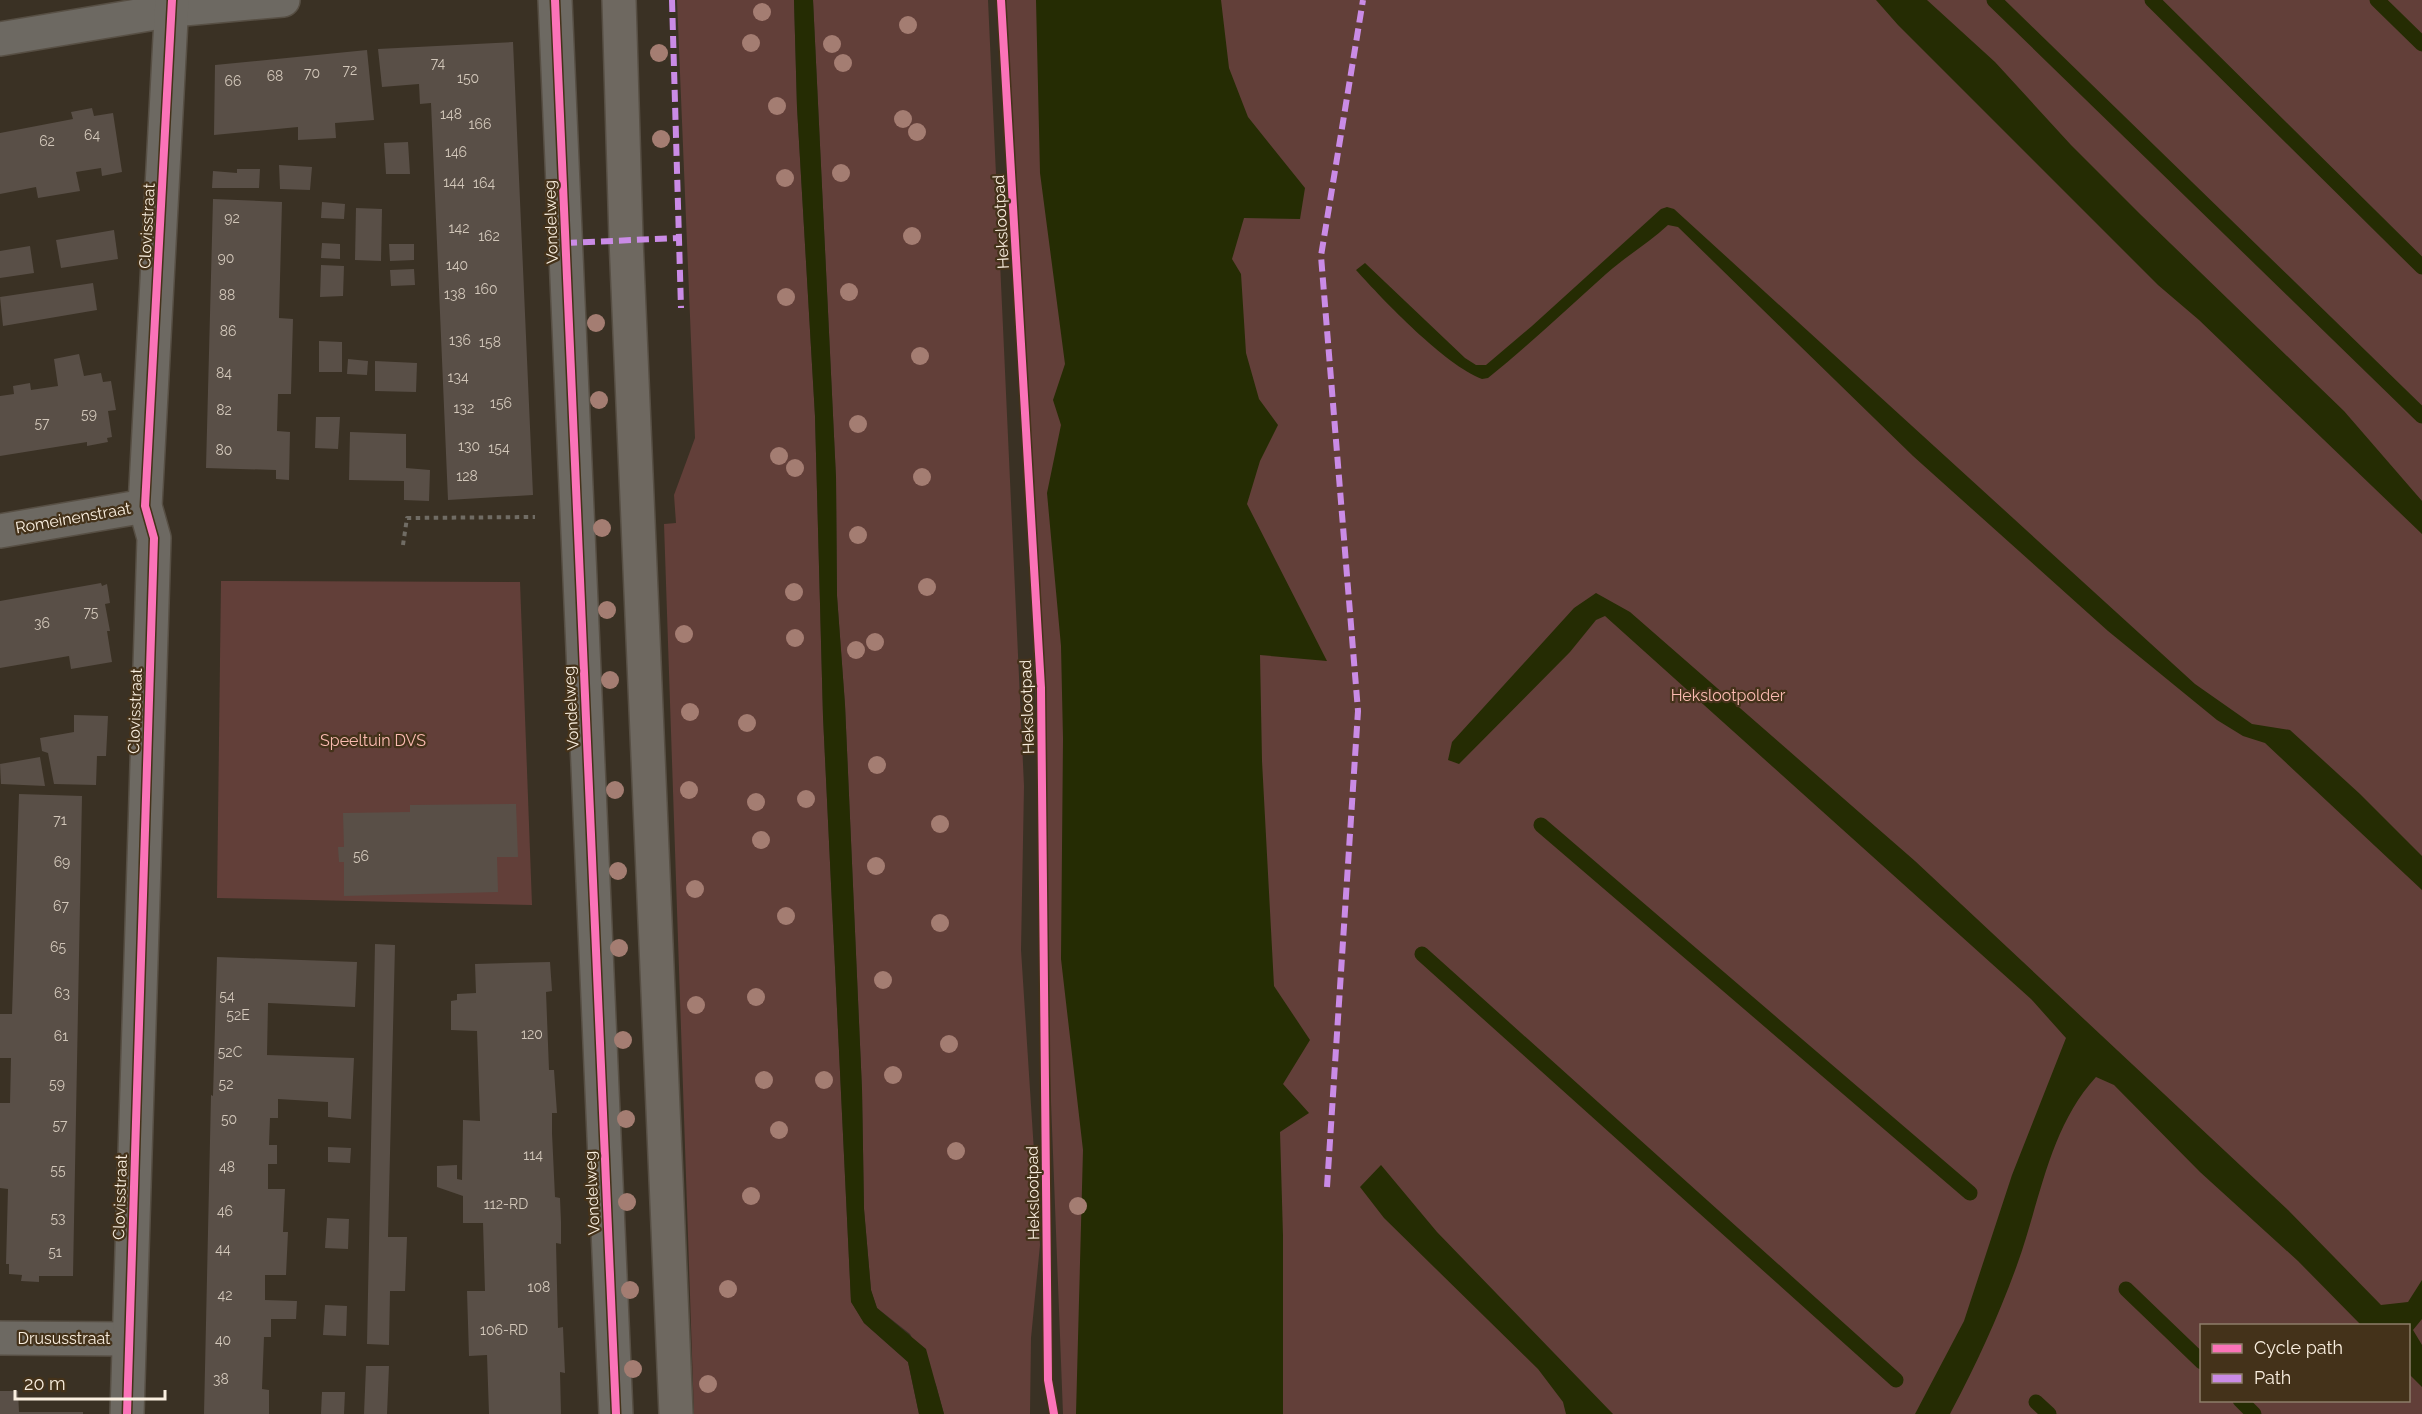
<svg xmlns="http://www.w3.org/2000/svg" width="2422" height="1414" viewBox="0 0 2422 1414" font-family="Raleway,sans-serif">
  <rect width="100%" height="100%" fill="#3a3124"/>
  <g fill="#623f39" fill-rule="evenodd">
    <polygon points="677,0 794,0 797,107 815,416 823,716 851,1301 864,1323 908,1362 919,1414 694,1414 664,524 676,523 674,495 695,438"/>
    <polygon points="813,0 988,0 1024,786 1021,950 1040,1245 1031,1338 1030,1414 944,1414 936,1385 910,1334 877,1308 871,1290 864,1209 862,1090 845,705 837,596 836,478"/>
    <path d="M1005,0h1417v1414h-1359l-33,-859zM2202,1326h206v74h-206z"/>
    <polygon points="221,581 520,582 532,905 217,898"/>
  </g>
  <g fill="#252c03">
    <polygon points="794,0 813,0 836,478 837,596 845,705 862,1090 864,1209 871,1290 877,1308 926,1349 944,1414 919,1414 908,1362 864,1323 851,1302 823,716 815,416 797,107"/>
    <polygon points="1036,0 1221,0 1229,68 1248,117 1305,188 1300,219 1244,218 1232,259 1241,274 1246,353 1259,399 1278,425 1260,461 1247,504 1327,661 1260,655 1262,761 1274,986 1310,1040 1283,1084 1309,1113 1280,1132 1283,1236 1283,1414 1076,1414 1083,1150 1061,959 1063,739 1061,646 1047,493 1061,425 1053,400 1065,364 1040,173"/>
    <polygon points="1876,0 1927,0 1995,62 2071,145 2141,215 2344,411 2422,501 2422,534 2199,320 2158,285 1898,25"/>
    <path d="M1667,207l7,2 521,475 57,40 38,6 70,64 62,62v34l-157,-147 -22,-7 -26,-16 -109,-89 -195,-175 -235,-229 -10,-2c-19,18 -42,31 -62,49 -39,35 -77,71 -118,104l-6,1c-37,-14 -98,-78 -126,-109l9,-7 100,95 11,7h10l46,-39 129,-117z"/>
    <path d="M1596,593l34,19 285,249 373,349 93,95 27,-3 14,-22v39l-9,11 9,15v42l-13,-13 -1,-48 -47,-1 -63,-64 -98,-89 -86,-87 -18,-8c-47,51 -56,125 -79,188 -18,50 -40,98 -65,145l-2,4h-35l49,-93 48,-146 54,-137 -35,-39 -426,-383 -9,4 -26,32 -111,112 -11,-4 4,-18 122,-134z"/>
    <polygon points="1381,1165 1437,1232 1613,1414 1566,1414 1563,1402 1538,1369 1384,1218 1360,1187"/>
  </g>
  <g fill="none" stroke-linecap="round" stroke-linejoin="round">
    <g stroke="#252c03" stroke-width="15">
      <polyline points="1994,0 2422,416"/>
      <polyline points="2152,0 2422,267"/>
      <polyline points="2377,0 2422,44"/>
      <polyline points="1541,825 1970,1193"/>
      <polyline points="1422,954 1896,1380"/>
      <polyline points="2126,1289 2202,1362"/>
      <polyline points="2240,1400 2254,1414"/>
      <polyline points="2036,1402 2049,1414"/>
    </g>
  </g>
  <g fill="#594f47">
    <polygon points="513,42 533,495 448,500 431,103 420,104 419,84 382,87 378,49"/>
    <polygon points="367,50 374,120 335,123 336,138 298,140 298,127 214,135 215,65"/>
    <polygon points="92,108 94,116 113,113 122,172 102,176 101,168 76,172 80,191 38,198 36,187 0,194 0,133 73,119 71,112"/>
    <polygon points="408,142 410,174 386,174 384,143"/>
    <polygon points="279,165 312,167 310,190 280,189"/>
    <polygon points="237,169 260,169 259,188 212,188 213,171 237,173"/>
    <polygon points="213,199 282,202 279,318 293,319 291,394 278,394 277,431 290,432 289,480 276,479 276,470 206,468"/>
    <polygon points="322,202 345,204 344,219 321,218"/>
    <polygon points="356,208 382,209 381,261 355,260"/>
    <polygon points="114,230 118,259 61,268 56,240"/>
    <polygon points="322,243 340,244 340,259 321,258"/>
    <polygon points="389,244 414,244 414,260 390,261"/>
    <polygon points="30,246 34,273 0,278 0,251"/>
    <polygon points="321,265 344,266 343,296 320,297"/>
    <polygon points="414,269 415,285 391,286 390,270"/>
    <polygon points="93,283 97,310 3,326 0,297"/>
    <polygon points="319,341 342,342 342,372 319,372"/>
    <polygon points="79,354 84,376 101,373 103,382 111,381 116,410 108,411 112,437 107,438 108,442 87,446 87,442 0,456 0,396 14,394 13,386 30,383 31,390 58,386 54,359"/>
    <polygon points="348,359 368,361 367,375 347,374"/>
    <polygon points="375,361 417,363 416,392 375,391"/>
    <polygon points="316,417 340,417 338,449 315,448"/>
    <polygon points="350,432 406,434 406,468 430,470 429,501 404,500 404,481 349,480"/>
    <polygon points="101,583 102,586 107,584 110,603 105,604 110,631 107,631 112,662 71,669 69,656 0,668 0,601"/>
    <polygon points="74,715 108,716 106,756 97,756 96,785 54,784 48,753 42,751 40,738 74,732"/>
    <polygon points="40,757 45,786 1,784 0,764"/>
    <polygon points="19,794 82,796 73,1276 39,1276 39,1282 21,1281 22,1275 9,1274 9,1264 6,1264 8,1189 0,1188 0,1103 10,1103 11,1058 0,1058 0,1014 12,1014"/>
    <polygon points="516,804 518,857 497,857 498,892 344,896 344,862 339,862 338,847 344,847 343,813 410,812 410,805"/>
    <polygon points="375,944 395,945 388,1237 407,1237 405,1291 390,1291 389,1345 367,1344"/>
    <polygon points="217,957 357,962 355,1007 268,1003 267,1055 354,1058 351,1119 328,1117 328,1102 278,1099 278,1118 270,1118 269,1145 277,1145 277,1164 268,1164 268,1189 285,1189 283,1232 288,1232 286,1275 265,1275 265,1300 297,1301 296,1319 271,1319 271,1337 264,1337 262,1389 269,1390 269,1414 204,1414 211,1095 213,1096"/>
    <polygon points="550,962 552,991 546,992 549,1070 554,1070 557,1113 552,1113 552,1133 555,1197 560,1198 561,1222 561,1244 556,1243 558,1328 563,1327 564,1351 565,1373 560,1372 561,1414 489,1414 487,1355 469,1356 467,1291 485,1291 483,1223 463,1223 463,1196 437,1187 437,1166 457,1165 457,1179 462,1180 463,1120 480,1121 477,1031 451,1030 451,1001 457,1000 457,994 476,993 475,964"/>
    <polygon points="328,1147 351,1148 350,1163 328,1162"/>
    <polygon points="327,1218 349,1219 348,1249 325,1248"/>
    <polygon points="325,1305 347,1306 346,1336 323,1335"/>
    <polygon points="366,1366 389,1366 387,1414 364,1414"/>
    <polygon points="0,1391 18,1391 19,1412 83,1412 83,1414 0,1414"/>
    <polygon points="322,1392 345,1392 344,1414 321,1414"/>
  </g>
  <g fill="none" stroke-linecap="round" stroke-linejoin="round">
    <defs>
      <g id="street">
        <polyline points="555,0 616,1414"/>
        <polyline points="0,39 173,10 283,0"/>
        <polyline points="0,531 145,506"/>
        <polyline points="0,1338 129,1339"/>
        <polyline points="127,1414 154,538 145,506 172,0"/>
      </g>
      <polyline id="primary" points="619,0 626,239 676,1414"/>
    </defs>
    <use href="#street" stroke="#574f44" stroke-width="36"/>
    <use href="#primary" stroke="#574f44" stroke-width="36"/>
    <polyline stroke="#706c64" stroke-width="4" stroke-dasharray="4.5 4.5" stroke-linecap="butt" points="403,545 407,518 535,517"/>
    <use href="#street" stroke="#6d6962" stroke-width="33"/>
    <use href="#primary" stroke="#6e6860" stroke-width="33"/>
    <g stroke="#ca8be6" stroke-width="6" stroke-dasharray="12 6" stroke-linecap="butt">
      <polyline points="672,0 681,308"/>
      <polyline points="565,243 679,238"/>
      <polyline points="1327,1187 1358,711 1321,256 1363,0"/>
    </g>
    <defs>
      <g id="cycleway">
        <polyline points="555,0 616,1414"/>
        <polyline points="1001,0 1041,688 1048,1380 1054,1414"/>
        <polyline points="127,1414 154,538 145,506 172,0"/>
      </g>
    </defs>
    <use href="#cycleway" stroke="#44321a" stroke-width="11"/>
    <use href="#cycleway" stroke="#fb73b8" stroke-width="8"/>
  </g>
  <g fill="#a47d72">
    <circle cx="762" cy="12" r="9"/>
    <circle cx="908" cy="25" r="9"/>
    <circle cx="751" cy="43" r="9"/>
    <circle cx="832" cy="44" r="9"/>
    <circle cx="659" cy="53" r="9"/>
    <circle cx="843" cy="63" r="9"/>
    <circle cx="777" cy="106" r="9"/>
    <circle cx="903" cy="119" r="9"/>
    <circle cx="917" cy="132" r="9"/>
    <circle cx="661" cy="139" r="9"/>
    <circle cx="841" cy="173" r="9"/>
    <circle cx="785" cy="178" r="9"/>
    <circle cx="912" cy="236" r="9"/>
    <circle cx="849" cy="292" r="9"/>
    <circle cx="786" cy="297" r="9"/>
    <circle cx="596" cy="323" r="9"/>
    <circle cx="920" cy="356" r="9"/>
    <circle cx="599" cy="400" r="9"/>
    <circle cx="858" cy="424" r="9"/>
    <circle cx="779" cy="456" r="9"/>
    <circle cx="795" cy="468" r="9"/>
    <circle cx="922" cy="477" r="9"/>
    <circle cx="602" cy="528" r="9"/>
    <circle cx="858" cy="535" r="9"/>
    <circle cx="927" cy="587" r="9"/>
    <circle cx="794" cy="592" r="9"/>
    <circle cx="607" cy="610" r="9"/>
    <circle cx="684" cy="634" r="9"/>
    <circle cx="795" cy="638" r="9"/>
    <circle cx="875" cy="642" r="9"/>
    <circle cx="856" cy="650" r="9"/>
    <circle cx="610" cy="680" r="9"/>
    <circle cx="690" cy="712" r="9"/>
    <circle cx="747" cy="723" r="9"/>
    <circle cx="877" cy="765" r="9"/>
    <circle cx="615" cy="790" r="9"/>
    <circle cx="689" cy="790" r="9"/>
    <circle cx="806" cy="799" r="9"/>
    <circle cx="756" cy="802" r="9"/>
    <circle cx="940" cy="824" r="9"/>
    <circle cx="761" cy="840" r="9"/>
    <circle cx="876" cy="866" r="9"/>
    <circle cx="618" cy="871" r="9"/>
    <circle cx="695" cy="889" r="9"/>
    <circle cx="786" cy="916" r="9"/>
    <circle cx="940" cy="923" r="9"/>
    <circle cx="619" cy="948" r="9"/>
    <circle cx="883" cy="980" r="9"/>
    <circle cx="756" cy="997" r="9"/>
    <circle cx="696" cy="1005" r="9"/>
    <circle cx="623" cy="1040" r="9"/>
    <circle cx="949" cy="1044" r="9"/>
    <circle cx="893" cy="1075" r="9"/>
    <circle cx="764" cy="1080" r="9"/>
    <circle cx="824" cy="1080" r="9"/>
    <circle cx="626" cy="1119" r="9"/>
    <circle cx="779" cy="1130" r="9"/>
    <circle cx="956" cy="1151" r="9"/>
    <circle cx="751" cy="1196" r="9"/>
    <circle cx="627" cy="1202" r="9"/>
    <circle cx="1078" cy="1206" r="9"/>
    <circle cx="728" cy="1289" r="9"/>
    <circle cx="630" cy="1290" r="9"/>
    <circle cx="633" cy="1369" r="9"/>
    <circle cx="708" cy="1384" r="9"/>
  </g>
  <g text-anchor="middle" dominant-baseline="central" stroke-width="4.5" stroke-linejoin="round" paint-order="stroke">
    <g font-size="14" fill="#d2c7ba">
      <text x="438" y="63">74</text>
      <text x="350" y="70">72</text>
      <text x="312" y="73">70</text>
      <text x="275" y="76">68</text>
      <text x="468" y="78">150</text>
      <text x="233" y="81">66</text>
      <text x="451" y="114">148</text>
      <text x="480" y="124">166</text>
      <text x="92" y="135">64</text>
      <text x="47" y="141">62</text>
      <text x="456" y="152">146</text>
      <text x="454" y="182">144</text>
      <text x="484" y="183">164</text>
      <text x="232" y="218">92</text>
      <text x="459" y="228">142</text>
      <text x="489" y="236">162</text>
      <text x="226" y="258">90</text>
      <text x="457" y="265">140</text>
      <text x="486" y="289">160</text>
      <text x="455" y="294">138</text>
      <text x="227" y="295">88</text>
      <text x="228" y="331">86</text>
      <text x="460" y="340">136</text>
      <text x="490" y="342">158</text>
      <text x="224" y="373">84</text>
      <text x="458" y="377">134</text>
      <text x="501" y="403">156</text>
      <text x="464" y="408">132</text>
      <text x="224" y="410">82</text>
      <text x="89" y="414">59</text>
      <text x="42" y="423">57</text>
      <text x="469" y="446">130</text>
      <text x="499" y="448">154</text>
      <text x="224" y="450">80</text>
      <text x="467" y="476">128</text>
      <text x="91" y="612">75</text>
      <text x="42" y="623">36</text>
      <text x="60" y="820">71</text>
      <text x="361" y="856">56</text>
      <text x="62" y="862">69</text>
      <text x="61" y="906">67</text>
      <text x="58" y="947">65</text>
      <text x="62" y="993">63</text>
      <text x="227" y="996">54</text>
      <text x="238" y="1015">52E</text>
      <text x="532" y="1034">120</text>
      <text x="61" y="1036">61</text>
      <text x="230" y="1052">52C</text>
      <text x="57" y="1084">59</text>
      <text x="226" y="1084">52</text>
      <text x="229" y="1119">50</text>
      <text x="60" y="1125">57</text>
      <text x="533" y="1155">114</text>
      <text x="227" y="1167">48</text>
      <text x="58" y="1170">55</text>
      <text x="506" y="1204">112-RD</text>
      <text x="225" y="1211">46</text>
      <text x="58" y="1218">53</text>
      <text x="223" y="1249">44</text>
      <text x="55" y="1252">51</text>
      <text x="539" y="1287">108</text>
      <text x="225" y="1295">42</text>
      <text x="504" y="1330">106-RD</text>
      <text x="223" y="1340">40</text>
      <text x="221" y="1379">38</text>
    </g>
    <g font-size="16" fill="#faefe0" stroke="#44321a">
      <text transform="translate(551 222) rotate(-92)">Vondelweg</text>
      <text transform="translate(1001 222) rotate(-93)">Hekslootpad</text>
      <text transform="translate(147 226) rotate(-87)">Clovisstraat</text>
      <text transform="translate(73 518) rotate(-10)">Romeinenstraat</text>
      <text transform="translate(1027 707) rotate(-92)">Hekslootpad</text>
      <text transform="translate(571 708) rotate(-93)">Vondelweg</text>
      <text transform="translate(135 711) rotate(-88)">Clovisstraat</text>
      <text transform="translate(592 1193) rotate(-93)">Vondelweg</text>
      <text transform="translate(1033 1193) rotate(-91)">Hekslootpad</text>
      <text transform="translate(120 1197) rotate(-88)">Clovisstraat</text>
      <text x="64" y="1338">Drususstraat</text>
    </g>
    <g font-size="16" fill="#fbbbb1" stroke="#44321a">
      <text x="1728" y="695">Hekslootpolder</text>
      <text x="373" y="740">Speeltuin DVS</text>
    </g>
  </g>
  <rect x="2200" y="1324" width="210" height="78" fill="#44321a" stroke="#8d7e69" stroke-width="1.5"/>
  <rect x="2212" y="1344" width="30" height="9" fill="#fb73b8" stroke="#8d7e69" stroke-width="1.5"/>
  <text x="2254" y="1354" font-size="18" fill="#faefe0">Cycle path</text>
  <rect x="2212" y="1374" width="30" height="9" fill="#ca8be6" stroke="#8d7e69" stroke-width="1.5"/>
  <text x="2254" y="1384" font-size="18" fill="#faefe0">Path</text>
  <path d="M15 1390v9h150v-9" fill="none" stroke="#faefe0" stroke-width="3"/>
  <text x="24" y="1390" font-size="18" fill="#faefe0" stroke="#44321a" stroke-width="4.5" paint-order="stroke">20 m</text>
</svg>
